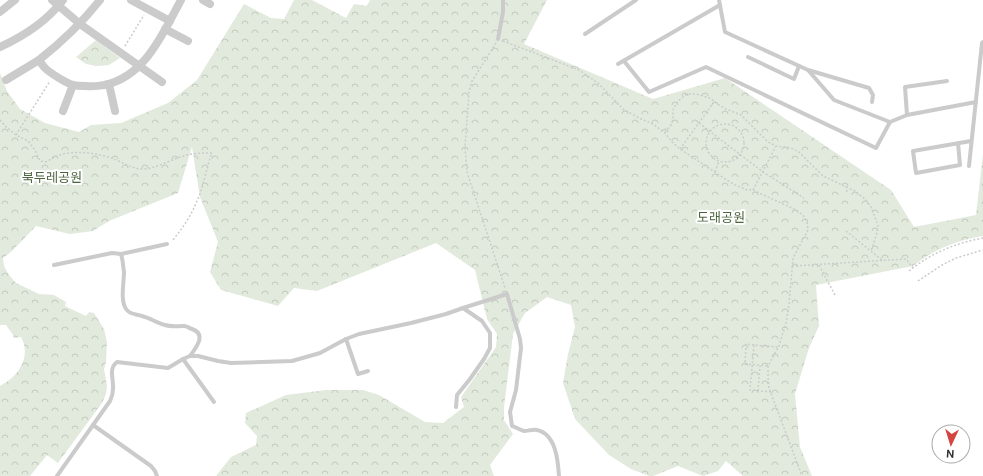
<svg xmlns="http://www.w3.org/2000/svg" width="983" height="476" viewBox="0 0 983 476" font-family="'DM Sans','Noto Sans KR',sans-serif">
  <defs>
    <pattern id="forest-crowns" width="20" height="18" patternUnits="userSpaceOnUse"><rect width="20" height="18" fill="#e2eadd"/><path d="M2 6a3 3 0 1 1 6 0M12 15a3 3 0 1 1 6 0" fill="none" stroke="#c2c9be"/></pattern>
  </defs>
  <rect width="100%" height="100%" fill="#fff"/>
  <g fill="url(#forest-crowns)">
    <path d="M294,0h18l34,18 8,-14 13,2 3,-6h177l-23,44 129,55 72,-21 166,112 23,37 62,-12 7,-61v82c-28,5 -48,13 -70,30l-97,19 3,41 -10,22 -14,46 5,53 12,29h-69l-17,-15 -8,10 -15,5 -25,-10 -25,10h-4l-18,-7 -22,-14 -34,-36 -12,-36 5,-29 7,-27 -4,-22 -24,-8 -22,16 -12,21 -9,73v13l9,14 -23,31 4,11h-278l15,-19 25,-12 1,-9 -12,-13 1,-10 40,-18 40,-5h37l16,5 46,27 18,1 21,-16 -3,-10 35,-50 1,-13 -10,-15 -12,-49 -39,-27 -119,48 -23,-3 -16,18 -57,-16 -11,-18 8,-30 -18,-45 -8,-50 -14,46 -69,28 -16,10 -23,3 -34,-8 -23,24 -11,9h1l1,7 5,9 7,8 23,11 15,1 12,7 -1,4 21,10 3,-4 5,1 10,16 3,13 -1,20 -2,7 3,17 -1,8 -4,9 -44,60 -11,-8 -17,21h-30v-90c18,-9 32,-29 21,-49l-7,1 -1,-3 -7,-10h-6v-252l7,18 13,18 25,14 34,9 12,-7 30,-2 47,-20 29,-23 47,-76 27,14 13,1z"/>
    <polygon points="96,40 120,58 109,65 97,66 86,64 76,57"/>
  </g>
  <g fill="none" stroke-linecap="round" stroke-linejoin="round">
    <g stroke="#cbcbcb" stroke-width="1.5" stroke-dasharray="2 2" stroke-linecap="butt">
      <polyline points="503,41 579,70 598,83 623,109 639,118 653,124 665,133 672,142 680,149 733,184 747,190 753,190 796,210 803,215 807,222 808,230 793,258 789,305 786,323 779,346 768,366 768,377 769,388 802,476"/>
      <polyline points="496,43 472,81 469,92 465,147 467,172 505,288"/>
      <polyline points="125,46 144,15"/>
      <path d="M0,120l5,6 11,9 12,6 7,9 5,11 5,1c5,-2 9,-5 14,-7 17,-5 39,-2 55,4 10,4 18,10 29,10 13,0 28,-10 41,-13 9,-3 19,-3 28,-3 -6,15 -8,33 -15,48 -6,15 -15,28 -25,40"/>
      <polyline points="699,123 763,172 804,198"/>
      <circle cx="725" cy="143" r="19"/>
      <polyline points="665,132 671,125 673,119 673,110 678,101 687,94 696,94 710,98 719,105 726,109 741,115 768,142 776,146 791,148 799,152 823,176 855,191 866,200 871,207 878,225 877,233 871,251"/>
      <polyline points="16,135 50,81"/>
      <polyline points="680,149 714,102"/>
      <polyline points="715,172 719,161"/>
      <polyline points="846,186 847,192"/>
      <polyline points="753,190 776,146"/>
      <polyline points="846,231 882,260"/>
      <polyline points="819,265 836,297"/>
      <polyline points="792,266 906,259 913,268"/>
      <path d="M909,271c22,-18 47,-28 74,-33"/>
      <polyline points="918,281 942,265 956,258 983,250"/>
      <polyline points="754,345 746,344 745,364 768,366"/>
      <polyline points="758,391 760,366"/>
      <polyline points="771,392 750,390 754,345 778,347"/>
    </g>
    <g stroke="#cbcbcb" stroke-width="4">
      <polyline points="719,0 725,32 808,70 834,100 890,122 907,115 976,102"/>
      <polyline points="585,34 636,0"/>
      <polyline points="498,39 503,12 503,0"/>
      <polyline points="748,57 794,79 799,66"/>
      <polyline points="624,61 649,92 706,67 876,148 890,122"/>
      <polyline points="618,64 720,5"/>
      <polyline points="808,70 869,88 873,95 872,102"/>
      <polyline points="907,115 905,87 947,81"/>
      <polyline points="958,143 960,165 916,173 913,151 971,141"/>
      <polyline points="969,166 982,43 983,42"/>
      <path d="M121,254c2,6 2,12 3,18 0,11 -4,28 2,37 4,6 10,5 16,7 8,2 15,7 23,9 6,2 12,1 19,1 3,0 5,2 8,3 15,5 4,19 -2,27"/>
      <polyline points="54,265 112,253 121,254 167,244"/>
      <path d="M463,308l44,-14 13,45 1,9 -5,42 -6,22 2,14c4,1 8,4 12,5 4,0 9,-2 13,-1 19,4 21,31 22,46"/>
      <polyline points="346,339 358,374 368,371"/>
      <polyline points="183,359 214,402"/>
      <polyline points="93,425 151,466 155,471 157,476"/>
      <path d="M57,476l53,-75c2,-4 3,-8 3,-12 1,-10 -5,-20 4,-27l51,6 15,-9 7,-3h8l20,5 13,2 61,-2 28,-8 26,-14 13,-5 52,-11 35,-9 17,-6 19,13 8,12v15l-6,11 -14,20 -13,16 -1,12"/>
    </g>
    <g stroke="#cbcbcb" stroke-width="8">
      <polyline points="52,0 80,24 162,82"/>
      <path d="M100,0c-19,24 -37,41 -61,60 2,3 4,6 6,8 5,5 21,15 28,17 4,1 9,1 13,1 6,1 11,0 18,-1 41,-8 59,-52 77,-85"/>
      <polyline points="131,0 170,21"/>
      <polyline points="203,0 210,4"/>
      <polyline points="0,12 15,0"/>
      <polyline points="165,29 188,41"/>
      <path d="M0,47c24,-11 47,-26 63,-47"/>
      <polyline points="6,80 39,60"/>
      <polyline points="109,84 115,111"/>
      <polyline points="63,111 73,85"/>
    </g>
  </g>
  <g text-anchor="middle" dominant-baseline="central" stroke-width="4" stroke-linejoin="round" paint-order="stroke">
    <g font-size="13" fill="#4d653f" stroke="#fff">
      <text x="52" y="177">북두레공원</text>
      <text x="721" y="217">도래공원</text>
    </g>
  </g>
  <g transform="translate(951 444) rotate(184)"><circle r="19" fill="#ffffff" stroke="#ababab"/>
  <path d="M0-3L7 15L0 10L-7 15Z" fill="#d5453f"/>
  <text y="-6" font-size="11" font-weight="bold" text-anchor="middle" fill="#2e2e2e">N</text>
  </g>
</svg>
